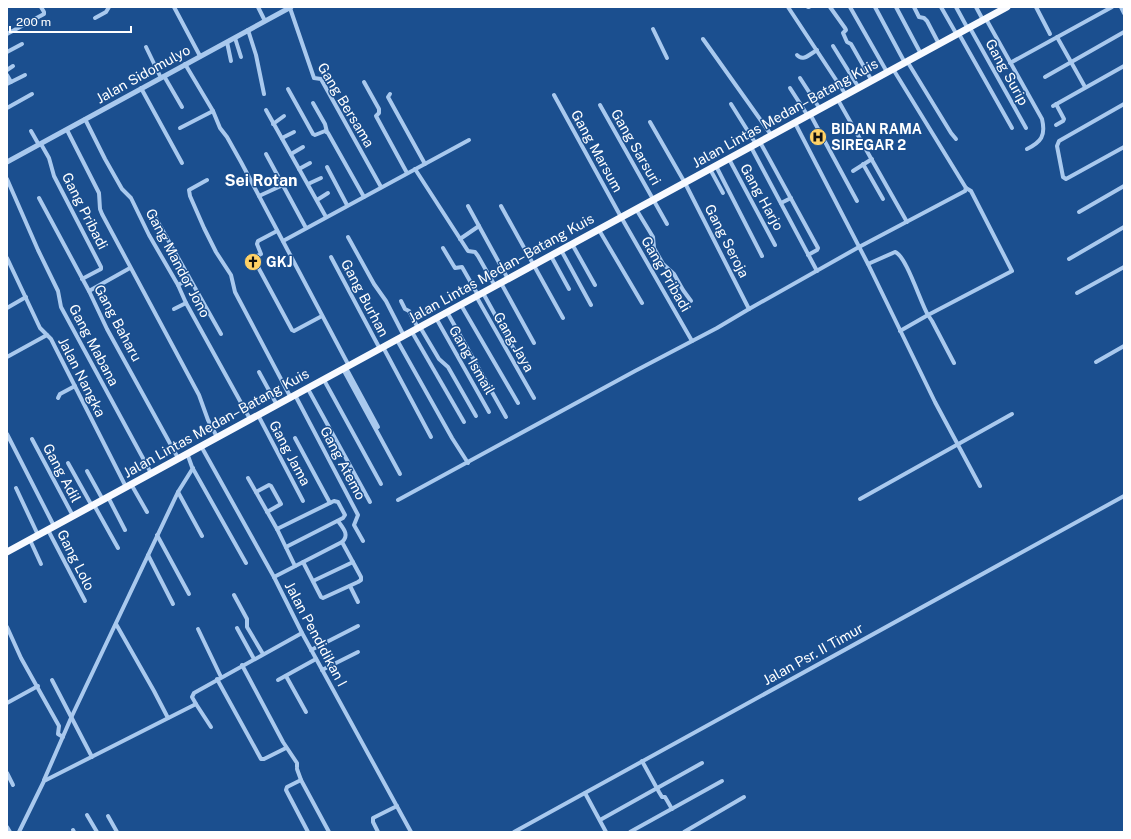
<svg xmlns="http://www.w3.org/2000/svg" width="1131" height="839" viewBox="0 0 1131 839" font-family="'Public Sans',sans-serif">
  <rect width="100%" height="100%" fill="#1b4f8f"/>
  <g fill="none" stroke-linecap="round" stroke-linejoin="round">
    <g stroke="#a9c9ee" stroke-width="4">
      <polyline points="174,7 200,56"/>
      <polyline points="258,7 265,21"/>
      <polyline points="788,7 846,95"/>
      <polyline points="808,7 809,7"/>
      <polyline points="830,7 845,28 846,30 843,33 847,42 851,44 872,81"/>
      <polyline points="850,7 887,72"/>
      <polyline points="875,7 905,63"/>
      <polyline points="896,7 921,54"/>
      <polyline points="914,7 919,17 924,18 927,21 939,44"/>
      <polyline points="941,7 957,35"/>
      <polyline points="956,7 968,29"/>
      <polyline points="976,7 983,20"/>
      <polyline points="1036,7 1050,34"/>
      <polyline points="1121,7 1124,13"/>
      <polyline points="290,8 314,78 321,79 381,187"/>
      <polyline points="95,18 106,12 109,7"/>
      <path d="M986,19l56,100c4,17 -1,23 -15,30"/>
      <polyline points="970,28 1026,128"/>
      <polyline points="653,29 667,58"/>
      <polyline points="248,30 256,55 264,94"/>
      <polyline points="7,34 44,14 44,12 41,7"/>
      <polyline points="959,34 1012,128"/>
      <polyline points="1057,37 1085,87"/>
      <polyline points="235,38 241,57"/>
      <polyline points="703,39 772,136"/>
      <polyline points="227,42 231,61"/>
      <polyline points="833,46 859,88"/>
      <polyline points="146,47 161,78"/>
      <polyline points="7,52 22,44"/>
      <path d="M797,55c6,7 13,-1 20,-5"/>
      <polyline points="907,61 951,133 956,139"/>
      <polyline points="1010,63 1112,7"/>
      <polyline points="185,64 213,111 220,128 227,137 241,162 349,366"/>
      <polyline points="893,69 966,188 971,191 1012,271 928,315 932,321 954,363"/>
      <polyline points="7,70 13,66"/>
      <polyline points="7,75 11,82"/>
      <polyline points="164,76 182,107"/>
      <polyline points="1045,77 1124,32"/>
      <polyline points="800,78 820,109"/>
      <polyline points="364,82 379,109 379,113 376,116 407,173"/>
      <polyline points="7,84 25,75"/>
      <polyline points="141,88 182,163"/>
      <polyline points="790,88 808,116"/>
      <polyline points="288,89 313,134 315,135 325,131 328,133 364,197"/>
      <polyline points="390,94 388,97 425,164"/>
      <polyline points="554,95 621,217 692,341"/>
      <polyline points="838,100 907,222"/>
      <polyline points="313,103 325,124 327,132"/>
      <polyline points="731,104 756,144"/>
      <polyline points="1124,104 1059,141 1057,146 1063,177 1066,179 1124,147"/>
      <polyline points="600,105 667,224"/>
      <polyline points="1053,106 1124,66"/>
      <polyline points="7,108 32,94"/>
      <polyline points="266,110 326,217"/>
      <polyline points="810,114 857,201"/>
      <polyline points="85,119 105,159 122,189 131,198 149,235 178,285 186,303 250,419"/>
      <polyline points="650,122 685,183 749,309"/>
      <polyline points="795,123 868,264 935,402 980,486"/>
      <polyline points="273,124 284,116"/>
      <polyline points="1056,125 1063,121 1064,119 1056,104"/>
      <polyline points="180,128 213,111"/>
      <polyline points="67,130 99,193 100,209 102,214 199,395 208,420 217,437"/>
      <polyline points="31,131 39,145"/>
      <polyline points="282,138 294,132"/>
      <polyline points="760,142 818,248 817,250 808,255"/>
      <polyline points="41,144 49,158 54,176 101,267 101,269 82,279"/>
      <polyline points="751,147 817,271"/>
      <polyline points="266,154 306,228"/>
      <polyline points="291,154 303,147"/>
      <polyline points="729,159 775,245"/>
      <polyline points="863,164 883,199"/>
      <polyline points="716,166 762,256"/>
      <polyline points="327,167 347,205"/>
      <polyline points="299,169 310,163"/>
      <polyline points="415,169 468,251 475,252 478,256 495,286"/>
      <polyline points="710,169 723,193"/>
      <polyline points="853,171 872,159"/>
      <polyline points="7,179 38,250 58,291 61,307 151,473"/>
      <polyline points="207,180 189,190 190,196 204,228 216,252 231,275 235,292 291,398"/>
      <polyline points="308,184 321,178"/>
      <polyline points="259,196 283,185"/>
      <polyline points="39,198 89,291 107,329 178,458"/>
      <polyline points="317,200 328,193"/>
      <polyline points="781,203 791,198"/>
      <polyline points="468,206 508,279"/>
      <polyline points="501,206 563,318"/>
      <polyline points="636,209 653,237 654,248 663,264 674,274 683,290 691,301"/>
      <polyline points="1079,212 1124,186"/>
      <polyline points="154,215 221,334"/>
      <polyline points="599,230 642,303"/>
      <polyline points="348,237 374,284 386,301 404,336"/>
      <polyline points="460,239 479,226"/>
      <polyline points="283,241 469,140"/>
      <polyline points="572,244 595,285"/>
      <polyline points="443,248 455,268 462,267 478,295"/>
      <polyline points="561,250 591,305"/>
      <polyline points="551,256 569,289"/>
      <polyline points="331,257 380,349"/>
      <polyline points="7,258 40,328 51,339 126,487"/>
      <polyline points="1069,259 1124,227"/>
      <polyline points="247,261 261,254 257,244 258,241 277,231"/>
      <path d="M868,264l27,-12c11,3 26,52 33,63l-28,16"/>
      <polyline points="258,267 292,330 294,331 322,316"/>
      <polyline points="501,283 534,343"/>
      <polyline points="178,285 189,279"/>
      <polyline points="89,291 130,268"/>
      <polyline points="483,293 515,351"/>
      <polyline points="1077,293 1124,267"/>
      <polyline points="476,296 534,398"/>
      <polyline points="401,301 405,309 409,311 418,328"/>
      <polyline points="461,305 518,403"/>
      <polyline points="7,308 26,297"/>
      <polyline points="174,309 186,303"/>
      <polyline points="447,312 506,417"/>
      <polyline points="436,318 489,412"/>
      <polyline points="420,327 439,359 448,367 476,416"/>
      <polyline points="412,332 464,422"/>
      <polyline points="397,340 452,438 468,463"/>
      <polyline points="383,347 431,437"/>
      <polyline points="7,357 47,335"/>
      <polyline points="1096,362 1124,346"/>
      <polyline points="346,368 378,427"/>
      <polyline points="343,369 400,474"/>
      <polyline points="259,372 277,405"/>
      <polyline points="324,380 381,484"/>
      <polyline points="308,389 370,502"/>
      <polyline points="295,395 358,515 354,525 363,541"/>
      <polyline points="58,398 60,394 75,386"/>
      <polyline points="258,415 303,501"/>
      <polyline points="7,434 54,526"/>
      <polyline points="295,438 330,503"/>
      <polyline points="32,439 73,516"/>
      <polyline points="201,446 274,577 302,633 411,832"/>
      <polyline points="187,453 192,467 246,563"/>
      <polyline points="68,463 92,506"/>
      <polyline points="87,471 103,500"/>
      <polyline points="248,478 277,529 295,566"/>
      <polyline points="131,484 147,512"/>
      <polyline points="16,488 38,535"/>
      <polyline points="178,492 202,536"/>
      <polyline points="256,492 269,485 271,486 281,504 267,512"/>
      <polyline points="108,497 125,530"/>
      <polyline points="860,499 1012,414"/>
      <polyline points="398,500 635,371 717,328 749,309 859,247 965,191 966,188"/>
      <polyline points="94,505 118,548"/>
      <polyline points="277,529 334,501 338,502 345,515 343,518 286,547"/>
      <polyline points="48,530 85,601"/>
      <polyline points="157,535 189,594"/>
      <polyline points="30,540 41,564"/>
      <polyline points="148,555 173,604"/>
      <polyline points="303,562 321,597 323,598 358,582 361,580 361,577 342,542"/>
      <path d="M274,577l68,-35c8,-7 1,-14 -4,-21"/>
      <polyline points="313,581 353,562"/>
      <polyline points="350,586 358,602"/>
      <polyline points="234,595 247,619 247,627 263,654"/>
      <polyline points="116,624 154,691 168,718"/>
      <polyline points="7,627 21,658 59,726 58,734 63,737"/>
      <polyline points="237,628 254,659"/>
      <polyline points="198,629 221,677"/>
      <polyline points="311,650 358,626"/>
      <polyline points="242,665 283,742 297,763 297,767"/>
      <polyline points="322,670 358,652"/>
      <polyline points="286,676 306,712"/>
      <polyline points="217,679 261,759 264,759 286,748"/>
      <polyline points="52,680 92,757"/>
      <polyline points="278,680 316,659"/>
      <polyline points="7,703 38,686"/>
      <polyline points="196,704 211,727"/>
      <polyline points="642,761 659,792 662,797 665,797 672,809"/>
      <polyline points="297,769 301,780 329,832"/>
      <polyline points="7,773 13,785"/>
      <polyline points="44,780 71,718 178,492 193,468"/>
      <polyline points="301,780 287,787 286,790 308,832"/>
      <polyline points="585,793 606,832"/>
      <polyline points="87,815 97,832"/>
      <polyline points="108,816 117,832"/>
      <polyline points="600,820 702,763"/>
      <polyline points="7,827 10,832"/>
      <polyline points="73,830 74,832"/>
      <polyline points="19,832 44,781 196,704 192,697 194,693 302,633"/>
      <polyline points="378,832 373,822 373,818 397,806"/>
      <polyline points="514,832 1124,496"/>
      <polyline points="630,832 722,781"/>
      <polyline points="684,832 744,797"/>
    </g>
    <polyline stroke="#a9c9ee" stroke-width="5" points="7,162 291,7"/>
    <polyline stroke="#f8faff" stroke-width="7" points="7,552 1007,7"/>
  </g>
  <defs>
    <symbol id="hospital-disc" viewBox="-11 -11 22 22"><circle r="9.5" fill="#ffd166" stroke="#1b4f8f"/><path d="M-5-5h3v3.5h4V-5h3V5h-3V1.5h-4V5h-3Z" fill="#111"/></symbol>
    <symbol id="church-disc" viewBox="-11 -11 22 22"><circle r="9.5" fill="#ffd166" stroke="#1b4f8f"/><path d="M-1.2-6h2.4v3.5h3.3v2.4h-3.3V6h-2.4V-.1h-3.3v-2.4h3.3Z" fill="#111"/></symbol>
  </defs>
  <g fill-rule="evenodd">
    <use href="#hospital-disc" x="808" y="127" width="20" height="20"/>
    <use href="#church-disc" x="243" y="252" width="20" height="20"/>
  </g>
  <g text-anchor="middle" dominant-baseline="central" stroke-width="3" stroke-linejoin="round" paint-order="stroke">
    <g font-size="14" fill="#fff" stroke="#1b4f8f">
      <text transform="translate(1007 72) rotate(61)">Gang Surip</text>
      <text transform="translate(143 74) rotate(-29)">Jalan Sidomulyo</text>
      <text transform="translate(346 105) rotate(59)">Gang Bersama</text>
      <text transform="translate(785 113) rotate(-29)">Jalan Lintas Medan–Batang Kuis</text>
      <text transform="translate(636 147) rotate(60)">Gang Sarsuri</text>
      <text transform="translate(597 151) rotate(61)">Gang Marsum</text>
      <text transform="translate(762 197) rotate(61)">Gang Harjo</text>
      <text transform="translate(85 211) rotate(63)">Gang Pribadi</text>
      <text transform="translate(727 241) rotate(63)">Gang Seroja</text>
      <text transform="translate(178 263) rotate(62)">Gang Mandor Jono</text>
      <text transform="translate(501 268) rotate(-29)">Jalan Lintas Medan–Batang Kuis</text>
      <text transform="translate(666 274) rotate(60)">Gang Pribadi</text>
      <text transform="translate(365 298) rotate(62)">Gang Burhan</text>
      <text transform="translate(118 323) rotate(62)">Gang Baharu</text>
      <text transform="translate(514 342) rotate(60)">Gang Jaya</text>
      <text transform="translate(94 345) rotate(62)">Gang Mabana</text>
      <text transform="translate(472 360) rotate(60)">Gang Ismail</text>
      <text transform="translate(82 377) rotate(63)">Jalan Nangka</text>
      <text transform="translate(216 423) rotate(-29)">Jalan Lintas Medan–Batang Kuis</text>
      <text transform="translate(290 453) rotate(62)">Gang Jama</text>
      <text transform="translate(343 463) rotate(62)">Gang Atemo</text>
      <text transform="translate(62 473) rotate(62)">Gang Adil</text>
      <text transform="translate(76 560) rotate(63)">Gang Lolo</text>
      <text transform="translate(316 634) rotate(62)">Jalan Pendidikan I</text>
      <text transform="translate(813 654) rotate(-29)">Jalan Psr. II Timur</text>
    </g>
    <g font-size="14" font-weight="bold" fill="#fff" stroke="#1b4f8f" text-anchor="start">
      <text x="831" y="129">BIDAN RAMA<tspan x="831" dy="16">SIREGAR 2</tspan></text>
      <text x="266" y="262">GKJ</text>
    </g>
    <g font-size="16" font-weight="bold" fill="#fff" stroke="#1b4f8f">
      <text x="261" y="180">Sei Rotan</text>
    </g>
  </g>
  <rect width="1131" height="839" fill="none" stroke="#ffffff" stroke-width="16"/>
  <path d="M10 26v6h121v-6" fill="none" stroke="#ffffff" stroke-width="2"/>
  <text x="16" y="26" font-size="12" fill="#ffffff" stroke="#1b4f8f" stroke-width="3" paint-order="stroke">200 m</text>
</svg>
